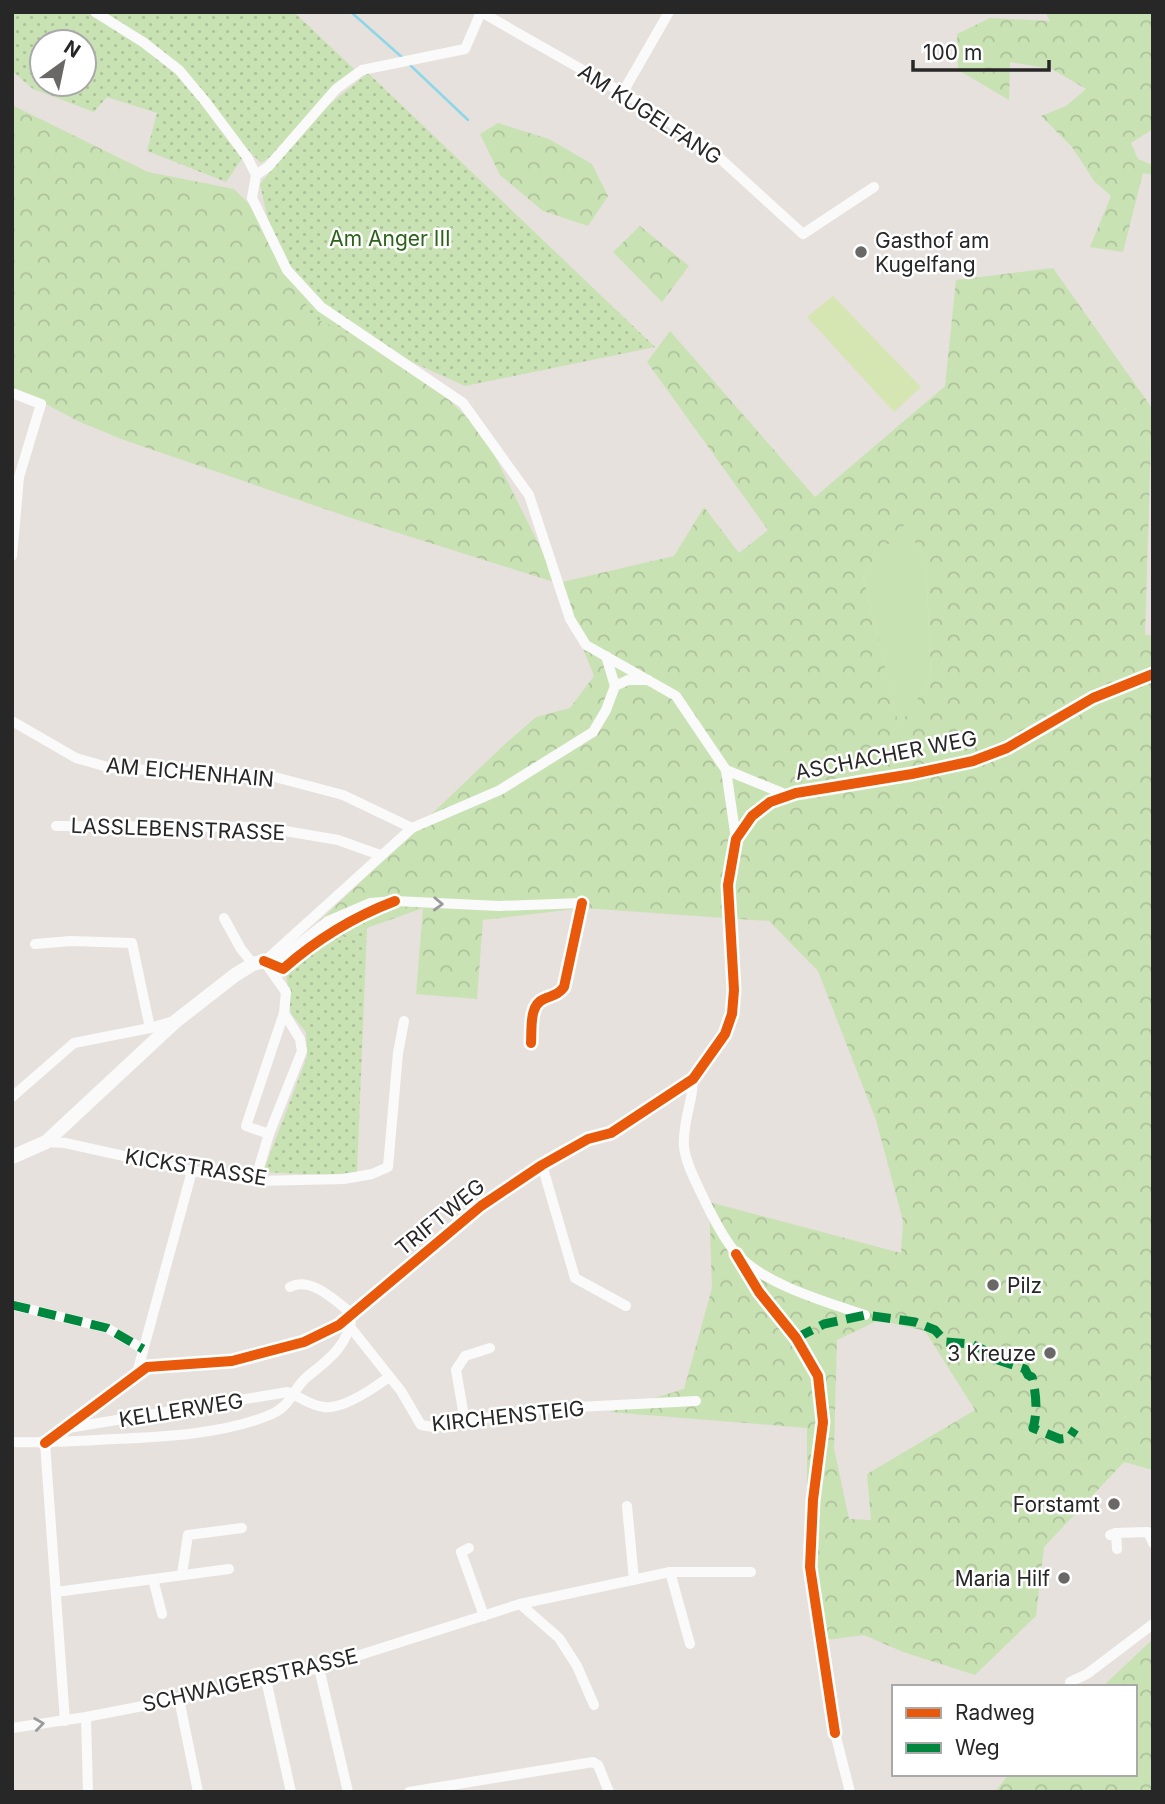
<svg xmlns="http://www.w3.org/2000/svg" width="1165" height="1804" viewBox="0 0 1165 1804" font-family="Inter,sans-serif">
  <defs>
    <pattern id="forest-crowns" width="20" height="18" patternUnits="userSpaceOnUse" patternTransform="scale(1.75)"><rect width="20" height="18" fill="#c9e2b4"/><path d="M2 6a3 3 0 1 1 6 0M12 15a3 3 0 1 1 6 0" fill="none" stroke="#adc29b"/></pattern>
    <pattern id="garden-dots" width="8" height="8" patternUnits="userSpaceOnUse" patternTransform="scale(1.75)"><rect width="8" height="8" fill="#c9e2b4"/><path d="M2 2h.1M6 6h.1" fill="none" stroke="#adc29b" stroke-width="1.8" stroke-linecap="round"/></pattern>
  </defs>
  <rect width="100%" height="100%" fill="#e6e1dc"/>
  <polygon fill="#c9e2b4" points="905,523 926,561 931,679 899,727 863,575"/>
  <g fill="url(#forest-crowns)" fill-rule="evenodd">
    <polygon points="1045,12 1153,12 1153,129 1131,143 1138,159 1153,165 1153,175 1143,173 1123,252 1090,247 1111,196 1094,181 1072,147 1041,116 1066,106 1086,89 1052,69 1010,62 1009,100 958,70 957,34 990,18 1050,21"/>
    <path d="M12,105l136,67 86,17 250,245 74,149 116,-27 30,-49 35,46 29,-23 -121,-168 23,-31 145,166 130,-111 11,-106 97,-12 99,140 -7,227h8v835l-29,-8 -80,85 -8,69 -61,59 -72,-23 -39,-17 -46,6 -11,-70v-143l-198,-16 75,-23 28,-101 -3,-86 192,51 2,-32 -27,-101 -58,-149 -49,-50 -186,-13 -100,12 -6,79 -61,-5 7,-86 -56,20 -82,35 -1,-8 220,-210 32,-28 34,-9 24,-32 -37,-93 -206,-65 -227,-78 -44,-18 -63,-33h-5zM905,524l21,37 5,118 -32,47 -36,-151zM879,1320l46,11 50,79 -108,64 4,46 -22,-1 -15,-71 3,-108z"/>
    <polygon points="498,123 549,139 592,164 608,196 588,226 543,211 500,175 480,134"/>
    <polygon points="640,226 689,266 662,302 613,252"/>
    <polygon points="1153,1639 1153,1792 995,1792 1009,1774 1135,1774 1135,1687 1102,1687"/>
  </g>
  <g fill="url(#garden-dots)" fill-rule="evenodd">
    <path d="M12,12h282l60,57 -16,13 -68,75 -9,6 -13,-13 -22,32 -79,-31 10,-38 -50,-16 -13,15 -61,-23 -21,-18zM42,42h42v42h-42z"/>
    <polygon points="368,73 655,347 465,386 312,317 270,230 260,184 315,116"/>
    <polygon points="367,928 357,1172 326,1175 263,1172 307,1057 306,1032 291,1014 285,963"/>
  </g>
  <polygon fill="#d6e6b2" points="833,296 921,387 894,412 807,317"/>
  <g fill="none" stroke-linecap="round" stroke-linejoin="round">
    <g stroke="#8ed6e9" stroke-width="2.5">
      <polyline points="351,12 404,59"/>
      <polyline points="409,64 468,120"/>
    </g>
    <g stroke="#fbfafa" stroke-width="10">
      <polyline points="95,12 143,42 179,70 205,101 247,157 256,175 252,198 287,270 321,307 463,403 529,495 570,619 586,645 676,696 726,770 787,795"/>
      <polyline points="481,12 646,106 713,152 803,234 874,187"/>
      <polyline points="623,92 669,12"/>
      <polyline points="256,175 268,167 336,89 362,70 465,49 481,12"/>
      <polyline points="12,393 41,404 19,477 12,556"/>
      <polyline points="615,686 628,680 648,680"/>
      <polyline points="12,721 76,758 111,768 271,776 343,795 412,828"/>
      <polyline points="726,770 736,839"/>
      <polyline points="56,826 262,827 338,840 380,855"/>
      <polyline points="224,918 241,949 253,964"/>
      <polyline points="35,944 71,941 132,943 150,1028"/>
      <path d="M264,961l15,-1 49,-39 42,-18 25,-2 104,5 83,-3 -18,84c-6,8 -11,8 -20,12 -15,6 -12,29 -13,44"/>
      <polyline points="264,961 286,992 284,1013 246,1126 269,1134"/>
      <polyline points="265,961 412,828 500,790 593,732 606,710 615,686 606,656"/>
      <path d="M268,963l15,6c30,-26 62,-49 100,-63"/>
      <path d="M693,1079c0,23 -11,44 -9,68 2,17 12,35 19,50 9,19 19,39 32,55 27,32 91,50 130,63"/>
      <polyline points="12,1097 74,1043 150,1028 174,1021"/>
      <polyline points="46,1142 65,1143 192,1171 255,1181 344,1179 372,1174 388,1167 398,1053 404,1021"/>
      <polyline points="542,1165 575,1278 626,1306"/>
      <polyline points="255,1181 269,1134 302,1051 300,1039 284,1013"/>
      <polyline points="12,1305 107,1328 143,1349"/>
      <polyline points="351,1328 401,1391 421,1425 433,1427 538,1409 696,1401"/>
      <polyline points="137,1373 192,1171"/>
      <polyline points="465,1422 456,1370 465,1356 490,1348"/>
      <path d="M68,1428l220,-36c12,5 23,14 36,15 19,3 50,-19 65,-30"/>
      <path d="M12,1442c34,1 68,-1 102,-3 49,-2 112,-5 158,-25 20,-9 21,-26 36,-38 22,-17 42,-33 44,-62 -16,-13 -41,-38 -62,-27"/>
      <polyline points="45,1443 147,1367 232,1361 304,1342 339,1325 481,1206 542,1165 588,1139 611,1133 693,1079 725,1034 732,1014 734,990 728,885 736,839 752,816 770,802 796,793 912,774 973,761 1007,748 1093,698 1153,674"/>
      <polyline points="45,1443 65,1721"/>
      <polyline points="627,1506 634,1580"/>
      <polyline points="1116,1533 1117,1549"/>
      <polyline points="1110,1535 1116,1533 1148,1532 1153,1543"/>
      <polyline points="469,1548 461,1552 484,1616"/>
      <polyline points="670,1572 690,1644"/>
      <polyline points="182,1574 188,1535 242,1528"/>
      <polyline points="153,1579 162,1614"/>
      <polyline points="56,1592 229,1569"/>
      <polyline points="520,1604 670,1572 751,1572"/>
      <polyline points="319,1668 348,1792"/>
      <polyline points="266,1680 291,1792"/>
      <polyline points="1070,1682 1087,1674 1153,1624"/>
      <polyline points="179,1699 198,1792"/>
      <polyline points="86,1717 88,1792"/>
      <polyline points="12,1728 86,1717 179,1699 319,1668 520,1604 559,1638 577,1666 594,1705"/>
      <polyline points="835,1733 850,1792"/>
      <polyline points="409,1792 593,1762 598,1765 609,1792"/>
    </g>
    <polyline stroke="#fbfafa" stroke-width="14" points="12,1157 46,1142 176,1021 235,975 253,964 264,961"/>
    <g stroke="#00873e" stroke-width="9" stroke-dasharray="18 9" stroke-linecap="butt">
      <polyline points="12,1305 107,1328 143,1349"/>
      <path d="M796,1338l28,-14 41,-9 50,7 20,8 11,12 25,2 11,5 16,11 27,9 3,6 4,2c4,15 6,35 1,51l27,11 9,-1 6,-9"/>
    </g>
    <defs>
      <g id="cycleway">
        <path d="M264,961l19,8c34,-30 70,-52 112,-68"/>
        <path d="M531,1043c1,-15 -2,-38 13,-44 9,-4 14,-4 20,-12l18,-84"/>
        <polyline points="736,1254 759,1292 796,1338 818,1376 823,1422 813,1500 810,1567 835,1733"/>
        <polyline points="45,1443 147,1367 232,1361 304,1342 339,1325 481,1206 542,1165 588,1139 611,1133 693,1079 725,1034 732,1014 734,990 728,885 736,839 752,816 770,802 796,793 912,774 973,761 1007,748 1093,698 1153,674"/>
      </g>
    </defs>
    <use href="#cycleway" stroke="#fff" stroke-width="15"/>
    <use href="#cycleway" stroke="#e8590c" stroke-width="10"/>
  </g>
  <defs><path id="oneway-chevron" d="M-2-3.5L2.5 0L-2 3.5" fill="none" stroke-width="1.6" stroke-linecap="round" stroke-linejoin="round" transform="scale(1.75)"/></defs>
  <g stroke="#9c9b9b">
    <use href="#oneway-chevron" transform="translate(438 904) rotate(2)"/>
    <use href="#oneway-chevron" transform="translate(39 1724) rotate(-8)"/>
  </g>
  <g fill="#6a6866" stroke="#fff" stroke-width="2.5">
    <circle cx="861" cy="252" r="7"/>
    <circle cx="993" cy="1285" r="7"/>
    <circle cx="1050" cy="1353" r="7"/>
    <circle cx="1114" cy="1504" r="7"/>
    <circle cx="1064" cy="1578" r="7"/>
  </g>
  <g text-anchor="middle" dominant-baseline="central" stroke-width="5" stroke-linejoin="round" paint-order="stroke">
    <g font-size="21" fill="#272727" stroke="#fff">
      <text transform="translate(650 114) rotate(33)">AM KUGELFANG</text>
      <text transform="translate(886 755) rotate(-11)">ASCHACHER WEG</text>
      <text transform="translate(190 772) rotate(5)">AM EICHENHAIN</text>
      <text transform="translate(178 829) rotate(2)">LASSLEBENSTRASSE</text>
      <text transform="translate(196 1167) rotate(9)">KICKSTRASSE</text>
      <text transform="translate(440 1217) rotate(-39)">TRIFTWEG</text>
      <text transform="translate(181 1410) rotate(-9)">KELLERWEG</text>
      <text transform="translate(508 1416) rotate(-6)">KIRCHENSTEIG</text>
      <text transform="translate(250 1680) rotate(-13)">SCHWAIGERSTRASSE</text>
    </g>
    <g font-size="21" fill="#2c6318" stroke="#fff">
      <text x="390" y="238">Am Anger III</text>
    </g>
    <g font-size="21" fill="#272727" stroke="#fff" text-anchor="end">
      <text x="875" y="240" text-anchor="start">Gasthof am<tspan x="875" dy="24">Kugelfang</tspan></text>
      <text x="1007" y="1285" text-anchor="start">Pilz</text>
      <text x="1036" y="1353">3 Kreuze</text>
      <text x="1100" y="1504">Forstamt</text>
      <text x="1050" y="1578">Maria Hilf</text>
    </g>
  </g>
  <rect width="1165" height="1804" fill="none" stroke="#272727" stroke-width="28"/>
  <rect x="892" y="1685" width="245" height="91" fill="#ffffff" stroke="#a9a9a9" stroke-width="2"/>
  <rect x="906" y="1708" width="35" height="10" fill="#e8590c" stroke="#a9a9a9" stroke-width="2"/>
  <text x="955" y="1720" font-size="21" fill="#272727">Radweg</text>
  <rect x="906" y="1743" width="35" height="10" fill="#00873e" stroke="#a9a9a9" stroke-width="2"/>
  <text x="955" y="1755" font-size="21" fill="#272727">Weg</text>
  <g transform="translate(63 63) rotate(33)"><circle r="33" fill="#ffffff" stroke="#a9a9a9" stroke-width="2"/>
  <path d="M0-5L12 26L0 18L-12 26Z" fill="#6a6866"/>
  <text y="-10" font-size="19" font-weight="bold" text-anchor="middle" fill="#272727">N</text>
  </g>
  <path d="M913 60v10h136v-10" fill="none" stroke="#272727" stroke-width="3.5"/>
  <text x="923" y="60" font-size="21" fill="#272727" stroke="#ffffff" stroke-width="5" paint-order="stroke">100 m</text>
</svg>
